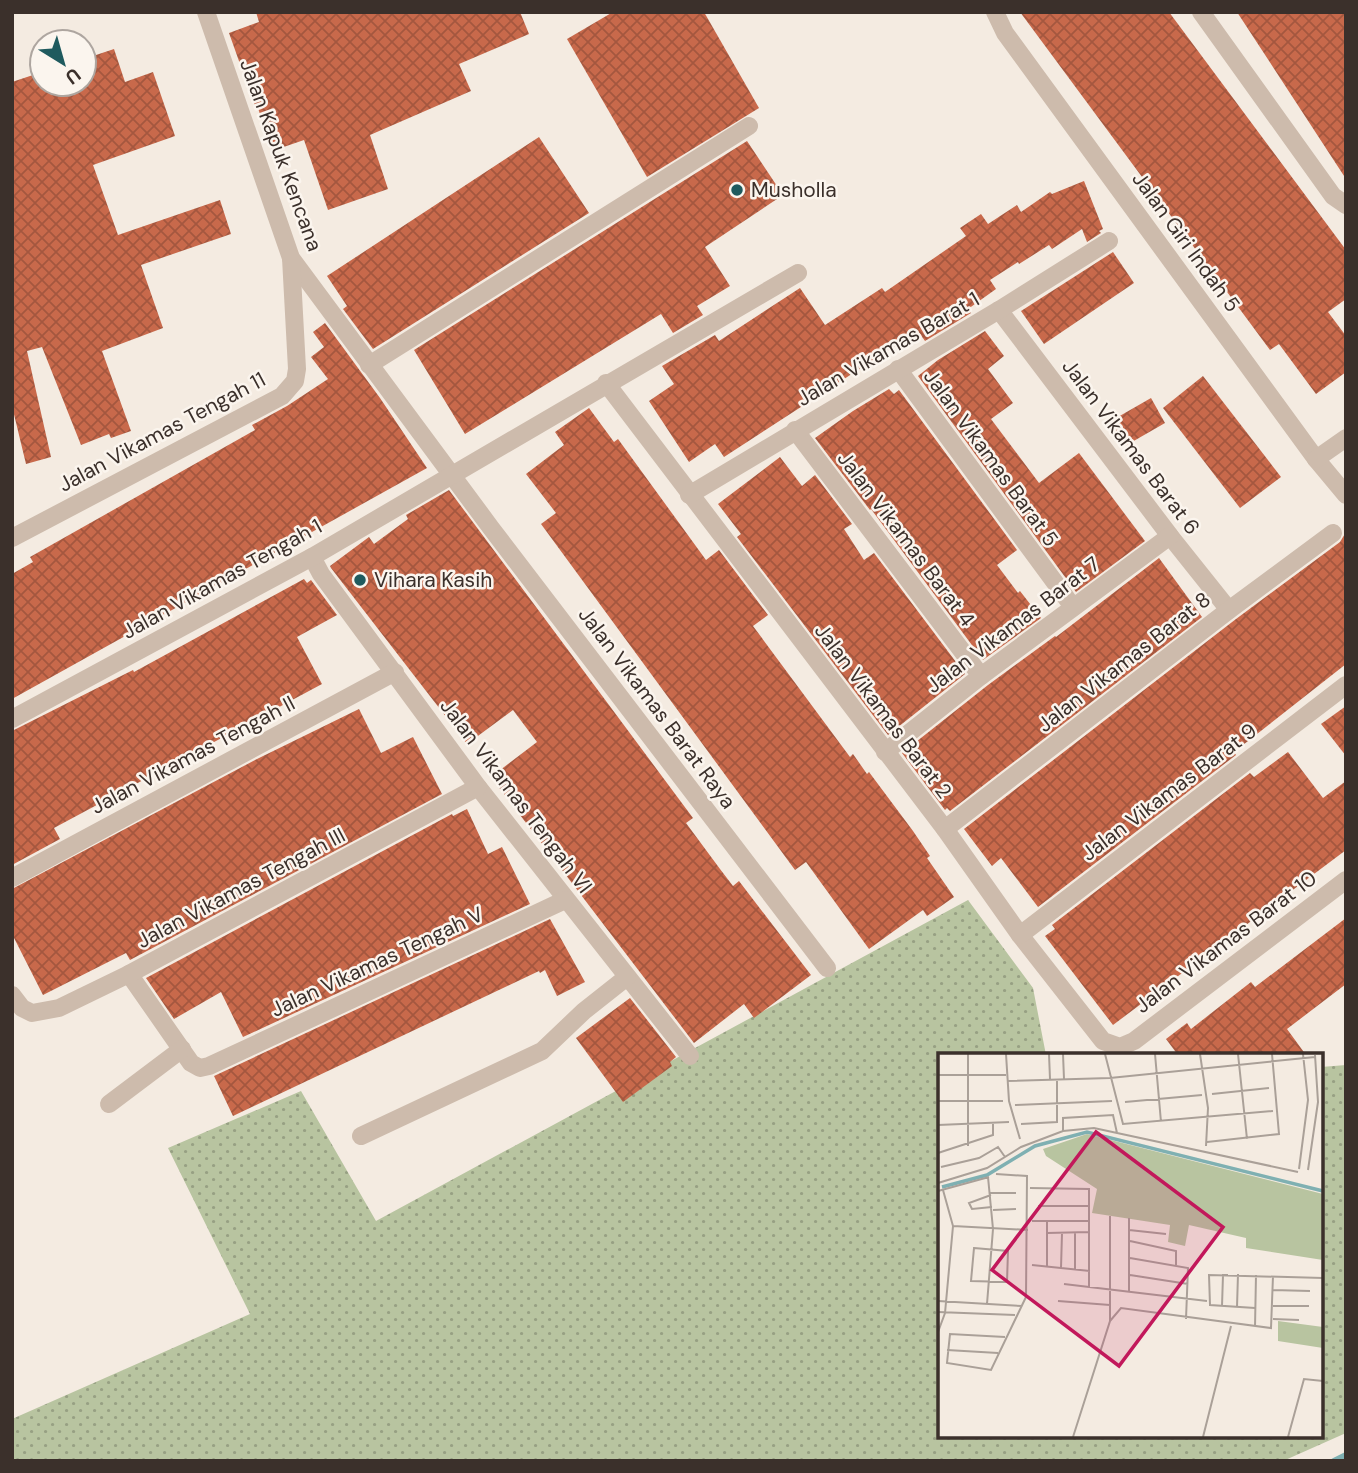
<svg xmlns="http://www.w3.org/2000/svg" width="1358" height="1473" viewBox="0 0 1358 1473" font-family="'DM Sans',sans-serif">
  <defs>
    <pattern id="grass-dots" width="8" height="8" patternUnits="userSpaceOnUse" patternTransform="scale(1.75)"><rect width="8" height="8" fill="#b8c4a0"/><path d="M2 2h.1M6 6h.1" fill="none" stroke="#97a083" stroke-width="1.8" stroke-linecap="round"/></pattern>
    <pattern id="building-cross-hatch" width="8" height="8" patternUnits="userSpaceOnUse" patternTransform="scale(1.75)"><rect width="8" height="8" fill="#c8694b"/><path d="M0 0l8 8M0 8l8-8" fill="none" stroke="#a4573f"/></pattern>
  </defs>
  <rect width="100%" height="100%" fill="#f4ebe1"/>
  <polygon fill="url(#grass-dots)" points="968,900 1033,988 1046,1055 940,1055 940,1436 1321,1436 1321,1067 1346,1065 1346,1433 1283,1461 12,1461 12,1419 250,1314 168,1148 301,1091 376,1221"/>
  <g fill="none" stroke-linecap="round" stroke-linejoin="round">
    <polyline stroke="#7fb0b2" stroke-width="6" points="1334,1461 1346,1455"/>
  </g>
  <g fill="url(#building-cross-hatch)">
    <polygon points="256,12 520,12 529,34 459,64 471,91 370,135 388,189 328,210 304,140 272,151 257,105 255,106 229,33 259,22"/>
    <polygon points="613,12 704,12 759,108 647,177 567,39"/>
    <polygon points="1020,12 1169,12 1346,250 1346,299 1328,312 1346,336 1346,372 1316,394 1279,344 1270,350"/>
    <polygon points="1237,12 1346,12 1346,179 1254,38"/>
    <polygon points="114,49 125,82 153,72 175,136 93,165 118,235 220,200 231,234 141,265 163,328 102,351 131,431 111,438 109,434 81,445 42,347 27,351 51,457 26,464 12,406 12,82 42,72 42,84 84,84 84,59"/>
    <polygon points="539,137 589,213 373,349 343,309 347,306 327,276"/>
    <polygon points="747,141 783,195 705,247 730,286 697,306 703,315 673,333 661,314 465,434 414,350"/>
    <polygon points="1084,181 1103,229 1099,231 1101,233 1087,242 1082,229 1052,249 1049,245 1019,264 1018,262 990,280 996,289 968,309 971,313 925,341 918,331 724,457 715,444 689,462 649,401 674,384 662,366 715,335 719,341 800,288 825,325 882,288 885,292 966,236 960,228 981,214 988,224 1017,205 1021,212 1050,192 1052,194"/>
    <polygon points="1113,252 1134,283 1044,344 1021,311"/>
    <polygon points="325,323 380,398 427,468 12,699 12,574 33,562 30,557 255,430 252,425 287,406 328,379 311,357 324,347 313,332"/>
    <polygon points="985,331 1004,356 988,369 1013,403 991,419 1039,483 1079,453 1145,541 1076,592 918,376 938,360"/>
    <polygon points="1203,376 1281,477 1240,508 1163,408"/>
    <polygon points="889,389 894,394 899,390 1017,550 997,565 1018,593 1020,591 1041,618 983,660 871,509 870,510 815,438 853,411"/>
    <polygon points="1151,398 1165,423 1125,446 1111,421"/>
    <polygon points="589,408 614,442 618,439 706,560 719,550 768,615 753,626 850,757 853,754 867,774 869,772 913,831 930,856 927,858 954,897 927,916 923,910 869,949 806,862 795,870 541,524 556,513 526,474 564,445 555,432"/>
    <polygon points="780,457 802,486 815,475 852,524 844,529 864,560 874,553 965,674 888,735 737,537 741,534 718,504"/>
    <polygon points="449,490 693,818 686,823 720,869 733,886 739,881 811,975 754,1018 744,1004 694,1043 491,777 537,742 513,710 467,744 331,568 330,566 369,537 374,544 408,519 406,515"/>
    <polygon points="1346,532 1346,664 1234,752 1236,755 1038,907 1001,858 992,866 964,829 1236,619 1340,542"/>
    <polygon points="1159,558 1202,617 950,811 947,808 945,810 902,753 988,685 1055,636 1056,637"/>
    <polygon points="304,579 307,583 311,580 337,615 297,637 322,684 54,828 60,839 12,865 12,731 133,670 134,672"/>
    <polygon points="1346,706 1346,756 1321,724"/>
    <polygon points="359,709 381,753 413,737 442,794 130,960 126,953 43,995 12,934 12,889 257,759"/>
    <polygon points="1288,752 1323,798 1346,781 1346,850 1113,1025 1045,936 1055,929 1052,925 1250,773 1254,777"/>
    <polygon points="467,809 488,854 502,847 530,904 243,1037 221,992 174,1019 146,978 452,814 453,816"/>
    <polygon points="1346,918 1346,984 1287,1029 1306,1055 1178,1055 1166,1039 1187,1023 1191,1029 1251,982 1255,987"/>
    <polygon points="550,919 585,982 557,996 545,970 540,973 539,971 233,1116 214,1076"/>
    <polygon points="630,998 676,1057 670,1062 672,1066 623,1102 576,1038"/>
  </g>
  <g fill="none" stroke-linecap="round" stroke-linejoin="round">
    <g stroke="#cdbbac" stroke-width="18">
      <polyline points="206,12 291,258 491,528 827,968"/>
      <polyline points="995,12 1005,33 1316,459 1346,495"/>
      <polyline points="1201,12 1333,196 1346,205"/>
      <polyline points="999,310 1170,536 1229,610"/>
      <polyline points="369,365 749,126"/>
      <polyline points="898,369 1073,607"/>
      <polyline points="606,383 945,829 1020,935 1103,1041 1120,1047 1134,1041 1346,880"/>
      <polyline points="795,430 981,676"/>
      <polyline points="1316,459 1346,438"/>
      <polyline points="689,495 999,310 1109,241"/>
      <polyline points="12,538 282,396 295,381 297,369 291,258"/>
      <polyline points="312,557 321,574 478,787 690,1056"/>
      <polyline points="12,719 312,557 798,273"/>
      <polyline points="885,752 981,676 1170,536"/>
      <polyline points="945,829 1229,610 1333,533"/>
      <polyline points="12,878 395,672"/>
      <polyline points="1020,935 1346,685"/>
      <polyline points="129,974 191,1063 200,1068 209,1066 565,900"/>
      <polyline points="12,995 22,1008 32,1013 59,1008 129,974 478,787"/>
      <polyline points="109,1104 182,1049"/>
      <polyline points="361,1136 542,1051 584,1011 627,977"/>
    </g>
  </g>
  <g fill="#1f5a5e" stroke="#fbf5ee" stroke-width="2.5">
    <circle cx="737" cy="190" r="7"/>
    <circle cx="360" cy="580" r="7"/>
  </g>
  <g text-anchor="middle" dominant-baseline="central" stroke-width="5" stroke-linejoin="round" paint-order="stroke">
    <g font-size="21" fill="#3b302b" stroke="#fbf5ee">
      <text transform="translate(281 155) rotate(70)">Jalan Kapuk Kencana</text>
      <text transform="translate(1186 242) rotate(54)">Jalan Giri Indah 5</text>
      <text transform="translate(888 349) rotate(-30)">Jalan Vikamas Barat 1</text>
      <text transform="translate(162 432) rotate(-28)">Jalan Vikamas Tengah 11</text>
      <text transform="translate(1131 447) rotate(53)">Jalan Vikamas Barat 6</text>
      <text transform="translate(991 458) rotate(54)">Jalan Vikamas Barat 5</text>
      <text transform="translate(906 539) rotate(53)">Jalan Vikamas Barat 4</text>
      <text transform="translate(222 579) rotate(-29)">Jalan Vikamas Tengah 1</text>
      <text transform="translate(1013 625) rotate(-37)">Jalan Vikamas Barat 7</text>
      <text transform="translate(1124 662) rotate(-38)">Jalan Vikamas Barat 8</text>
      <text transform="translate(657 708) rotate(53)">Jalan Vikamas Barat Raya</text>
      <text transform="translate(883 711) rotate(53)">Jalan Vikamas Barat 2</text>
      <text transform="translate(193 755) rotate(-28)">Jalan Vikamas Tengah II</text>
      <text transform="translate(1169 792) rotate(-37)">Jalan Vikamas Barat 9</text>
      <text transform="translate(516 796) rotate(53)">Jalan Vikamas Tengah VI</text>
      <text transform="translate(241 888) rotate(-28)">Jalan Vikamas Tengah III</text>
      <text transform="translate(1226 942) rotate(-37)">Jalan Vikamas Barat 10</text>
      <text transform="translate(377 962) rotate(-25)">Jalan Vikamas Tengah V</text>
    </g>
    <g font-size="21" fill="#3b302b" stroke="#fbf5ee" text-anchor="start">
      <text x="751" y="190">Musholla</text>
      <text x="374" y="580">Vihara Kasih</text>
    </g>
  </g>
  <g transform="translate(938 1053)">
    <rect width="385" height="385" fill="#f4ebe1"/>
    <path d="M149,81l236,60v66l-77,-12v-10l-57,-13 -4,21 -17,-4 2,-17 -78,-12 5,-24 -51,-33 -3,-7zM340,268l45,6v21l-45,-7z" fill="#b8c4a0"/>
    <path fill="none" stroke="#7fb0b2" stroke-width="3.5" d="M4,134l45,-12 48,-29 52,-14 236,59"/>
    <path fill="none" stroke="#aaa098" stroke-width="2" d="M68,1l3,47 11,38M111,1l1,25M125,1l1,25M167,1l18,70 150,-13M217,1l6,68M262,1l8,54 -2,38M300,1l9,85M0,22h68M69,28l103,-3 205,-21M274,41l57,-6M0,48h65M187,49l77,-7M77,52l97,-4M83,71l36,-2v-43M0,72l71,-3M125,78v-13l50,-3 4,18M269,89l72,-8 -7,-80M30,93v-92M0,100l55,-18v-13M3,114l38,-9 19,-11 7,10M361,116l9,-69 -5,-46M370,117l10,-68 -3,-47M58,121l31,2 -1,121 -35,73 -44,-7 3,-29 55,3M0,130l49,-15 34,-21 42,-16 31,-3 204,44M92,135l59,1v98M0,138l51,-14M52,140h26M53,142l-22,8 3,6 20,-2M100,153h52M55,157l23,-1M191,165v73M94,168h57M109,169v44M15,173l75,4M191,177l37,4M109,180l42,-1M137,180v36M192,188l46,10v14M36,195l34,3 -1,31 -36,-1zM192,205l58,10 -2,51M94,212l58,6M123,215l1,-35M192,222l58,9M126,231l143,17M335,237l37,1M0,248l84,5M120,248l52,4M49,251l6,-75 -5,-52M284,253l1,-31h5M335,253h36M299,254l1,-33M317,255l-45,-3 -1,-30 114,3M0,259l77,3M335,266l26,1M172,268l11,-13 150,20 2,-52M317,274l1,-52M0,279l7,-19 8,-87 -10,-36M9,297l51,3M135,384l37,-116v-105M265,384l28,-111M350,384l16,-58 19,2"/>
    <path fill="#c2185b" fill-opacity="0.15" stroke="#c2185b" stroke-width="3.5" d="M158,79l127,95 -104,139 -127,-96z"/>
    <rect width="385" height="385" fill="none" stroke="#3b302b" stroke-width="3.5"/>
  </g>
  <rect width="1358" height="1473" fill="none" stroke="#3b302b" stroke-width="28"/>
  <g transform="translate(63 63) rotate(143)"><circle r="33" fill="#fbf5ee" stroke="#aea6a0" stroke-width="2"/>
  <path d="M0-5L12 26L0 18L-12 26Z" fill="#1f5a5e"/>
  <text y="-10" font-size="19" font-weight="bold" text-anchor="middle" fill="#3b302b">U</text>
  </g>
</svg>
